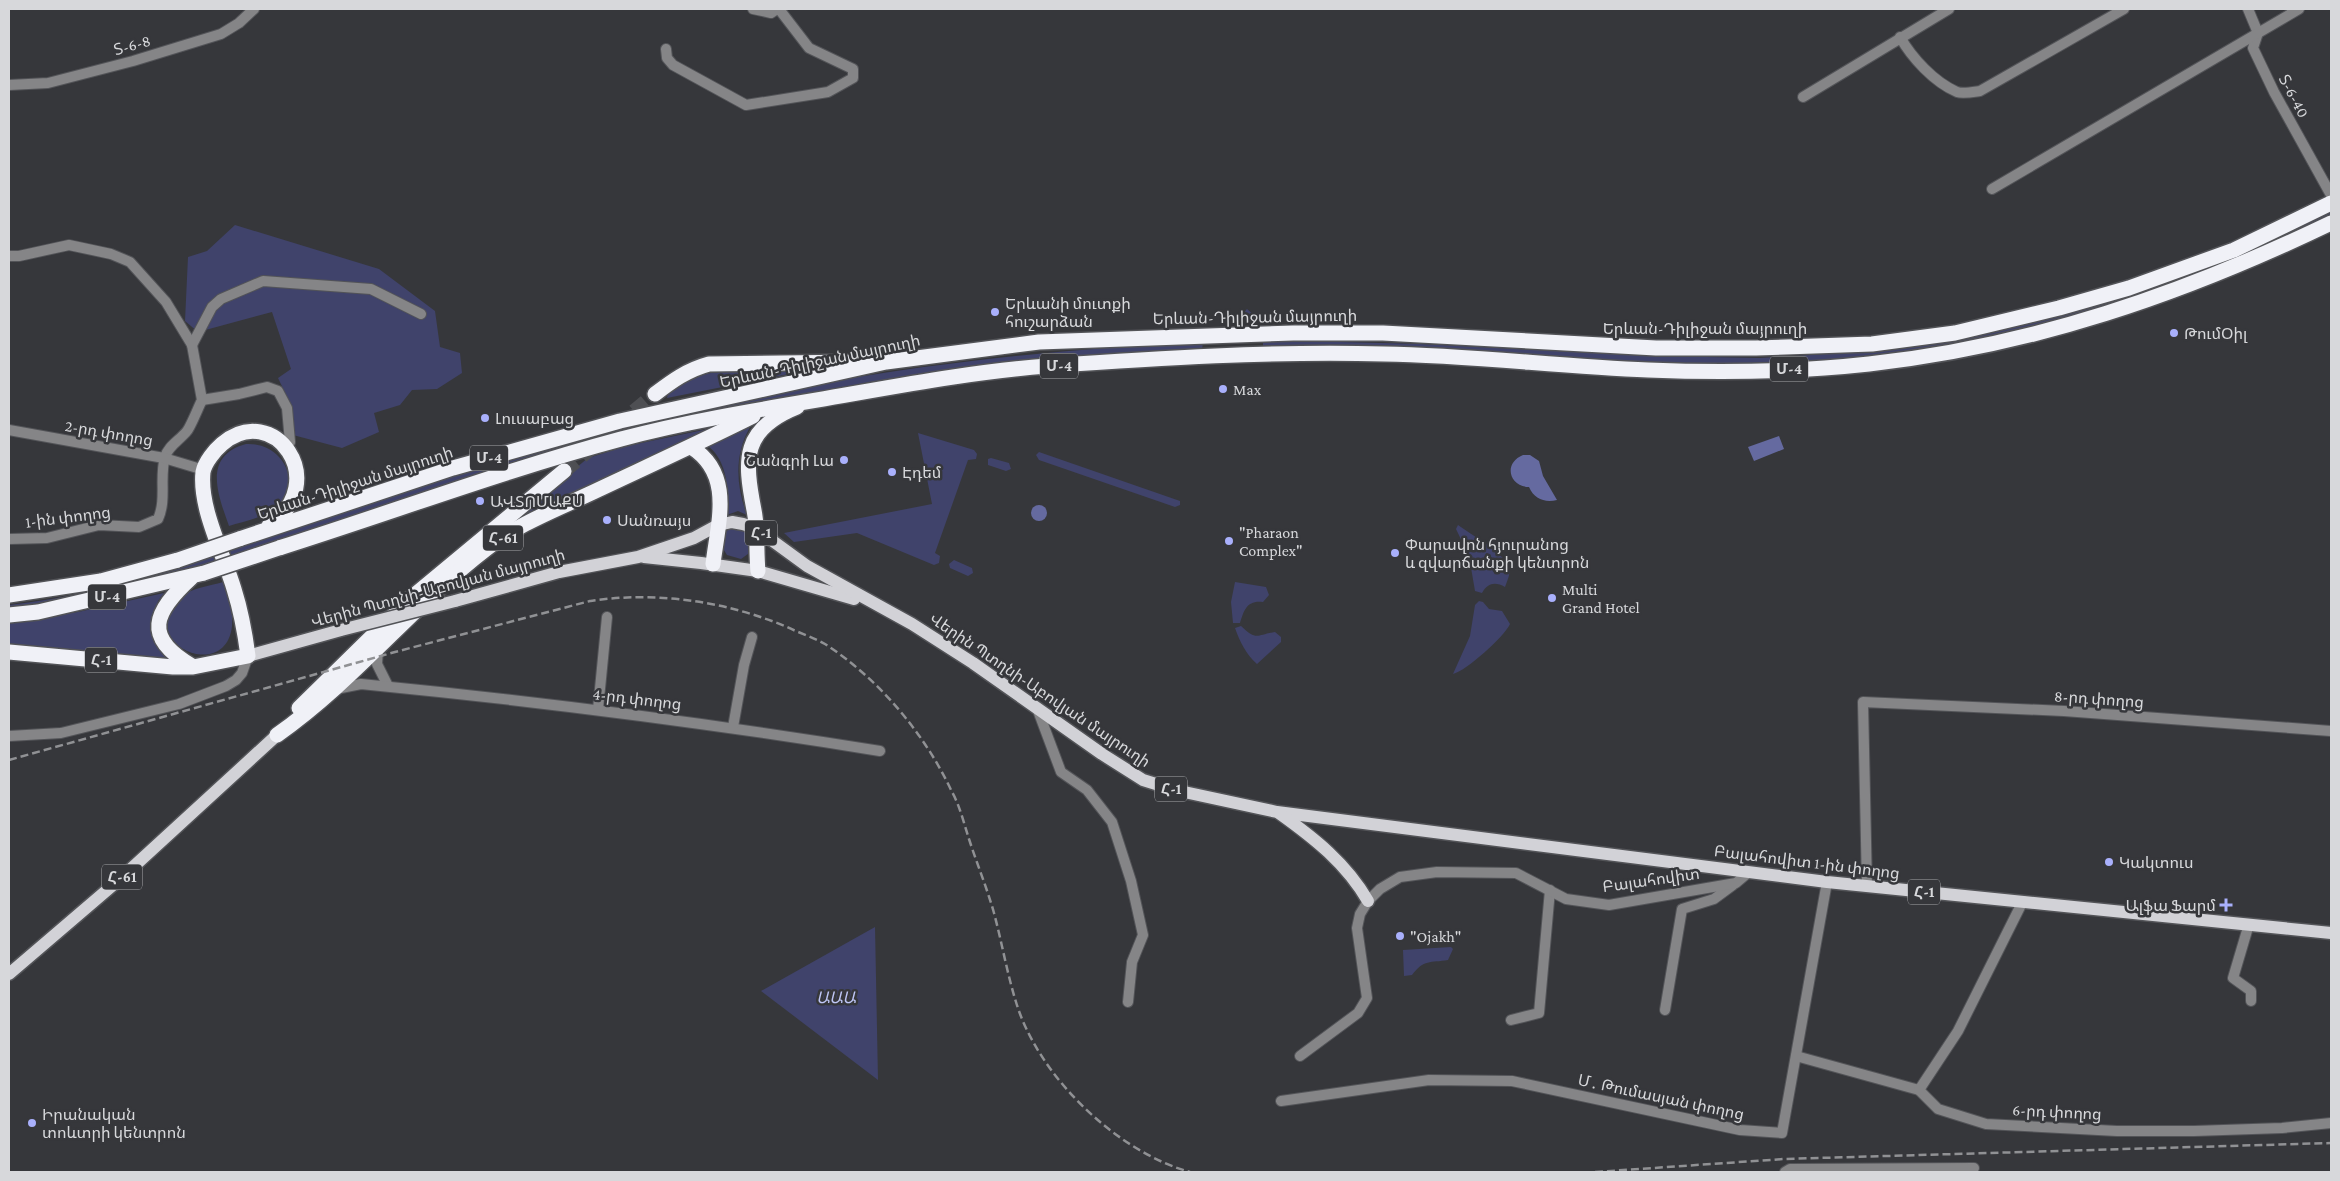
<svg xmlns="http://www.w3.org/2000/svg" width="2340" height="1181" viewBox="0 0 2340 1181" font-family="'Crimson Pro','Noto Sans Armenian',serif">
  <rect width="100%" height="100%" fill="#36373b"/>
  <g fill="#40436b">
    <polygon points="2331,211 2331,218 2183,283 2021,331 1940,348 1851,359 1741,365 1668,364 1544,357 1263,348 1263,340 1421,344 1652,356 1760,358 1842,353 1941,341 2037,320"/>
    <polygon points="235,225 379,269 435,311 440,347 460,353 462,373 437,389 412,390 400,405 374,413 379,432 342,448 293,435 292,407 278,378 291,369 272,312 198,332 185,321 188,257 207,251"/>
    <polygon points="1247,309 1262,322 1236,321"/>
    <path d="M1203,342l-1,8 -229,17 -103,15 -166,32 -519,160 -176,37v-6c84,-9 164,-35 244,-62 82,-27 164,-56 246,-82 228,-72 466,-108 704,-119z"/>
    <polygon points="824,367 667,398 669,390 699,376 718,371"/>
    <polygon points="727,425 492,537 588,458 627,446"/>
    <path d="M750,427c-16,28 -14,59 -3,88l-9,-4 -14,5c7,-22 3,-59 -18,-71z"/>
    <polygon points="918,433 974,450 977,454 976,459 968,460 935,553 940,556 939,563 934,565 857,533 794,542 784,533 932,504"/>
    <path d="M246,444c35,-2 59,38 30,63 -12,11 -32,14 -47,19 -11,-31 -27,-70 17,-82z"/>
    <polygon points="1039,452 1180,501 1180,505 1175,507 1039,460 1036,455"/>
    <polygon points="991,458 1009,463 1011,469 1006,471 988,465 988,459"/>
    <path d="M1458,525c12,9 47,28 51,43 2,5 -2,13 -4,19 -9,-5 -17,-5 -23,6l-7,-2 -6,-35 -13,-27z"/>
    <polygon points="734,526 750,530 752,551 741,559 727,555 722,547 725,532"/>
    <polygon points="954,560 972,568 973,573 968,576 950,568 949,564"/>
    <path d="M223,582c4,13 11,30 9,44 -6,58 -98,17 -52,-28 10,-10 30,-12 43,-16z"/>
    <path d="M1235,582l31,5 3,8 -6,7c-16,-2 -19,8 -23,21h-7l-2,-21z"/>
    <polygon points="164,593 158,601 154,619 174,660 9,645 9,622 78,612"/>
    <path d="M1479,601l4,1 6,7 13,2 8,13c-6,13 -44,47 -57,50l17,-38 5,-31z"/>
    <path d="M1241,626c16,15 15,9 34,6l6,5v5l-24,22c-11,-10 -17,-22 -22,-36z"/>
    <polygon points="875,927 878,1080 761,991"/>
    <path d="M1451,947l2,2 -5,11c-18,3 -24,-1 -36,15l-8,1 -1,-26z"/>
  </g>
  <g fill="#656aa0">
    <polygon points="1779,436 1784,449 1754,461 1748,447"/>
    <path d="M1523,455h7l9,6 4,15 14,24c-12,3 -23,-1 -28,-13 -20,0 -26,-24 -6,-32z"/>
    <circle cx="1039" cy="513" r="8"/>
  </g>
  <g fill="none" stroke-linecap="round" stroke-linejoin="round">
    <polyline stroke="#4e4f53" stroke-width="15" stroke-dasharray="15 8" stroke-linecap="butt" points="564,471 655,394"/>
    <defs>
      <g id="minor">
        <polyline points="753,9 771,13 777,9"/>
        <polyline points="2248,9 2258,33 2253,48 2274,92 2331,195"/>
        <path d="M1900,37c12,21 34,45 57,55 6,2 16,0 23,-1l144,-82"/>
        <polyline points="666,49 667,58 673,65 746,105 828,92 853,78 853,69 809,48 779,9"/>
        <polyline points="9,85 48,83 133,61 221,34 239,23 254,9"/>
        <polyline points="1803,97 1949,9"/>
        <polyline points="1992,189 2299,9"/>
        <path d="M9,256h10l50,-11 42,9 19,8 36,40 26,43 10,55c-4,8 -11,26 -15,31 -7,9 -19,15 -22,26 -6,21 2,42 -7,62l-19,8 -40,-2 -52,13 -38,1"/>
        <polyline points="192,345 212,307 221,299 263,281 371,289 421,314"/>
        <polyline points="202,400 239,394 267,387 278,391 287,408 290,442 284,444"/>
        <polyline points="9,430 164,458 204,470"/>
        <polyline points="378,649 377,664 388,686"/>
        <path d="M336,689l25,-5c174,17 347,39 519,67"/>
        <polyline points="1037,708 1061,772 1087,790 1112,822 1131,881 1143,935 1132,962 1128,1002"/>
        <polyline points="598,709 607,617"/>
        <polyline points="733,727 744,665 752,637"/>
        <polyline points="9,736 61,733 179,704 226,686 236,680 242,673 248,656"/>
        <polyline points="1867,887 1863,702 2064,711 2331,731"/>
        <polyline points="2249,924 2233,978 2251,991 2251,1001"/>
        <polyline points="1665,1010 1682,909 1714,899 1733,885"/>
        <polyline points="1511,1020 1539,1013 1550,890"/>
        <polyline points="1300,1056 1358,1013 1367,998 1357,928 1360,914 1368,901 1380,889 1400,877 1437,872 1516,873 1566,899 1609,905 1736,883 1749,872"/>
        <polyline points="1796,1056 1919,1090 1938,1109 1986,1124 2117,1131 2194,1131 2282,1128 2331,1123"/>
        <polyline points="1919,1090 1958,1031 2023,901"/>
        <polyline points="1281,1101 1429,1080 1512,1081 1740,1130 1782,1133 1827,882"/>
        <polyline points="1785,1172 1790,1169 1974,1168"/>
      </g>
      <g id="major">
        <polyline points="644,557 701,563 758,571 854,599"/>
        <polyline points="455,601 559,572 638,557 694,538 718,525 732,522 743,524 755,528 807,566 912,624 973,663 1102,754 1143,780 1175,790 1277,812 1827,882 2331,933"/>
        <polyline points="248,656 341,630"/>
        <path d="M1279,813c35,25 67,50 89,88"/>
        <polyline points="9,974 120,879 277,735"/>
      </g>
      <g id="highway">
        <path d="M655,394c17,-13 32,-24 54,-30l148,-2"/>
        <path d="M691,447c43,27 27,75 22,117"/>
        <polyline points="239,539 453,468 620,421 886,362 1039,342 1293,333 1383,333 1656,348 1756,348 1872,344 1955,333 2059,308 2129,288 2234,250 2331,203"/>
        <path d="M279,548c114,-36 226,-78 342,-109 64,-17 130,-28 196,-39 76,-13 152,-28 230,-34 112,-8 225,-15 337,-12 88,1 176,13 264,16 73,3 148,2 221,-6 164,-18 314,-70 462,-141"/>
        <path d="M758,571c-2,-20 0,-42 -4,-61 -10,-51 -12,-81 43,-103"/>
        <path d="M191,578c-37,34 -49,59 1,88"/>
        <polyline points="9,595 101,581 178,560"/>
        <polyline points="9,615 38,612 204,573"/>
        <path d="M9,652l164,15h20l55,-11c-3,-23 -7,-45 -14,-67 -10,-34 -35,-81 -31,-117 2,-10 12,-22 19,-28 51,-44 111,37 47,82"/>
        <polyline points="299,708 411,598 564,471"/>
        <path d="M277,735c77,-54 135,-129 209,-186 30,-24 69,-39 103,-55 55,-26 110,-51 164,-78"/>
      </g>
    </defs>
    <use href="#minor" stroke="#535458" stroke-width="12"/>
    <use href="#major" stroke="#535458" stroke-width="15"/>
    <use href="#highway" stroke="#535458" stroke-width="18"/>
    <use href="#minor" stroke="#858587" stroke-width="10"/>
    <use href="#major" stroke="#d2d2d7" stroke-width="12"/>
    <use href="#highway" stroke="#f0f1f7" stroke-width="15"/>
    <g stroke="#909194" stroke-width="2.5" stroke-dasharray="8 4" stroke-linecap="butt">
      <path d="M9,760l386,-108 195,-51c66,-10 135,0 197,26 12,6 26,10 38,17 54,35 100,90 127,148 8,14 12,32 17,47 8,25 18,49 25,74 8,30 13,60 22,89 22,74 101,150 174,170"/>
      <polyline points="1595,1172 1784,1159 2331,1143"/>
    </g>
    <defs>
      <polyline id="major-bridge" points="341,630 455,601"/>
      <g id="highway-bridge">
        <polyline points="178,560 239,539"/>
        <polyline points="204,573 279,548"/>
      </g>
    </defs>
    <use href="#major-bridge" stroke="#535458" stroke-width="15" stroke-linecap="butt"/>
    <use href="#highway-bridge" stroke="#535458" stroke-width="18" stroke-linecap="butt"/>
    <use href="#major-bridge" stroke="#d2d2d7" stroke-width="12"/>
    <use href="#highway-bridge" stroke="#f0f1f7" stroke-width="15"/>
  </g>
  <g fill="#a9b0fc" stroke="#36373b" stroke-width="2">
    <circle cx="995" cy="312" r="5"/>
    <circle cx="2174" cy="333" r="5"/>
    <circle cx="1223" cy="389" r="5"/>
    <circle cx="485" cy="418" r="5"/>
    <circle cx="844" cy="460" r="5"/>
    <circle cx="892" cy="472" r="5"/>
    <circle cx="480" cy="501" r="5"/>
    <circle cx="607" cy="520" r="5"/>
    <circle cx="1229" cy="541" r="5"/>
    <circle cx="1395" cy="553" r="5"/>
    <circle cx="1552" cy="598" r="5"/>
    <circle cx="2109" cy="862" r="5"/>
    <path d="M2223.5 897.5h5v5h5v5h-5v5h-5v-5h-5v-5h5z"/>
    <circle cx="1400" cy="936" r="5"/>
    <circle cx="32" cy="1123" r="5"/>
  </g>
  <g text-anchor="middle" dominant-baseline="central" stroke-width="5" stroke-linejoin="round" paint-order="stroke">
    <g fill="#36373b" stroke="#a7a8ab" stroke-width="1">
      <rect x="1040" y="353.5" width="38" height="25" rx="4"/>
      <rect x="1770" y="356.5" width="38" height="25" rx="4"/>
      <rect x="470" y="445.5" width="38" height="25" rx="4"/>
      <rect x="745" y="520.5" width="32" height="25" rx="4"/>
      <rect x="483" y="525.5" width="40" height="25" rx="4"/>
      <rect x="88" y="584.5" width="38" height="25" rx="4"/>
      <rect x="85" y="647.5" width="32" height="25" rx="4"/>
      <rect x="1155" y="776.5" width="32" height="25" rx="4"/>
      <rect x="102" y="864.5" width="40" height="25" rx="4"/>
      <rect x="1908" y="879.5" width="32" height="25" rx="4"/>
    </g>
    <g font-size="15" font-weight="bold" fill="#d7d8db">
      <text x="1059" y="366">Մ-4</text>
      <text x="1789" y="369">Մ-4</text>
      <text x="489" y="458">Մ-4</text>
      <text x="761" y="533">Հ-1</text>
      <text x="503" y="538">Հ-61</text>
      <text x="107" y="597">Մ-4</text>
      <text x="101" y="660">Հ-1</text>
      <text x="1171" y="789">Հ-1</text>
      <text x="122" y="877">Հ-61</text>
      <text x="1924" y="892">Հ-1</text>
    </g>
    <g font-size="16" fill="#d7d8db" stroke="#36373b">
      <text transform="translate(132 45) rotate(-16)">Տ-6-8</text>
      <text transform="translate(2294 96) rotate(62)">Տ-6-40</text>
      <text transform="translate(1255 317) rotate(-1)">Երևան-Դիլիջան մայրուղի</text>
      <text x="1705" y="328">Երևան-Դիլիջան մայրուղի</text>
      <text transform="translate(820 361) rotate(-12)">Երևան-Դիլիջան մայրուղի</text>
      <text transform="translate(109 433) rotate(10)">2-րդ փողոց</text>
      <text transform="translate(355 483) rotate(-18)">Երևան-Դիլիջան մայրուղի</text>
      <text transform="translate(68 517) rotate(-7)">1-ին փողոց</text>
      <text transform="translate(438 588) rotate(-15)">Վերին Պտղնի-Աբովյան մայրուղի</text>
      <text transform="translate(1040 690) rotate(34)">Վերին Պտղնի-Աբովյան մայրուղի</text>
      <text transform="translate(637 699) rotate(7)">4-րդ փողոց</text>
      <text transform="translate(2099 699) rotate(4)">8-րդ փողոց</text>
      <text transform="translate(1807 862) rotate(7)">Բալահովիտ 1-ին փողոց</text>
      <text transform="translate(1651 880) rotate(-8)">Բալահովիտ</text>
      <text transform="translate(1661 1097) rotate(12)">Մ․ Թումասյան փողոց</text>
      <text transform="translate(2057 1112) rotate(3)">6-րդ փողոց</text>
    </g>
    <g font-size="16" fill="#d7d8db" stroke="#36373b" text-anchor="start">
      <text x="1005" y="303">Երևանի մուտքի<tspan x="1005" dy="18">հուշարձան</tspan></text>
      <text x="2184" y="333">ԹումՕիլ</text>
      <text x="1233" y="389">Max</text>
      <text x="495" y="418">Լուսաբաց</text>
      <text x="834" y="460" text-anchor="end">Շանգրի Լա</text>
      <text x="902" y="472">Էդեմ</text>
      <text x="490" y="501">ԱՎՏՈՄԱՔՍ</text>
      <text x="617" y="520">Սանռայս</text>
      <text x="1239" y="532">"Pharaon<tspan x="1239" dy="18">Complex"</tspan></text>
      <text x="1405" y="544">Փարավոն հյուրանոց<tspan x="1405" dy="18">և զվարճանքի կենտրոն</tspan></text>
      <text x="1562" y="589">Multi<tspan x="1562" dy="18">Grand Hotel</tspan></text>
      <text x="2119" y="862">Կակտուս</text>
      <text x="2216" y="905" text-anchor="end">Ալֆա Ֆարմ</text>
      <text x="1410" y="936">"Ojakh"</text>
      <text x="42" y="1114">Իրանական<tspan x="42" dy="18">տոևտրի կենտրոն</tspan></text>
    </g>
    <g font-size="16" font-style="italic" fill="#bfc6f6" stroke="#36373b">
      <text x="836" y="997">ԱԱԱ</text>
    </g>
  </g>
  <rect width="2340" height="1181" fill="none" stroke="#d7d8db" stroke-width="20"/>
</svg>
